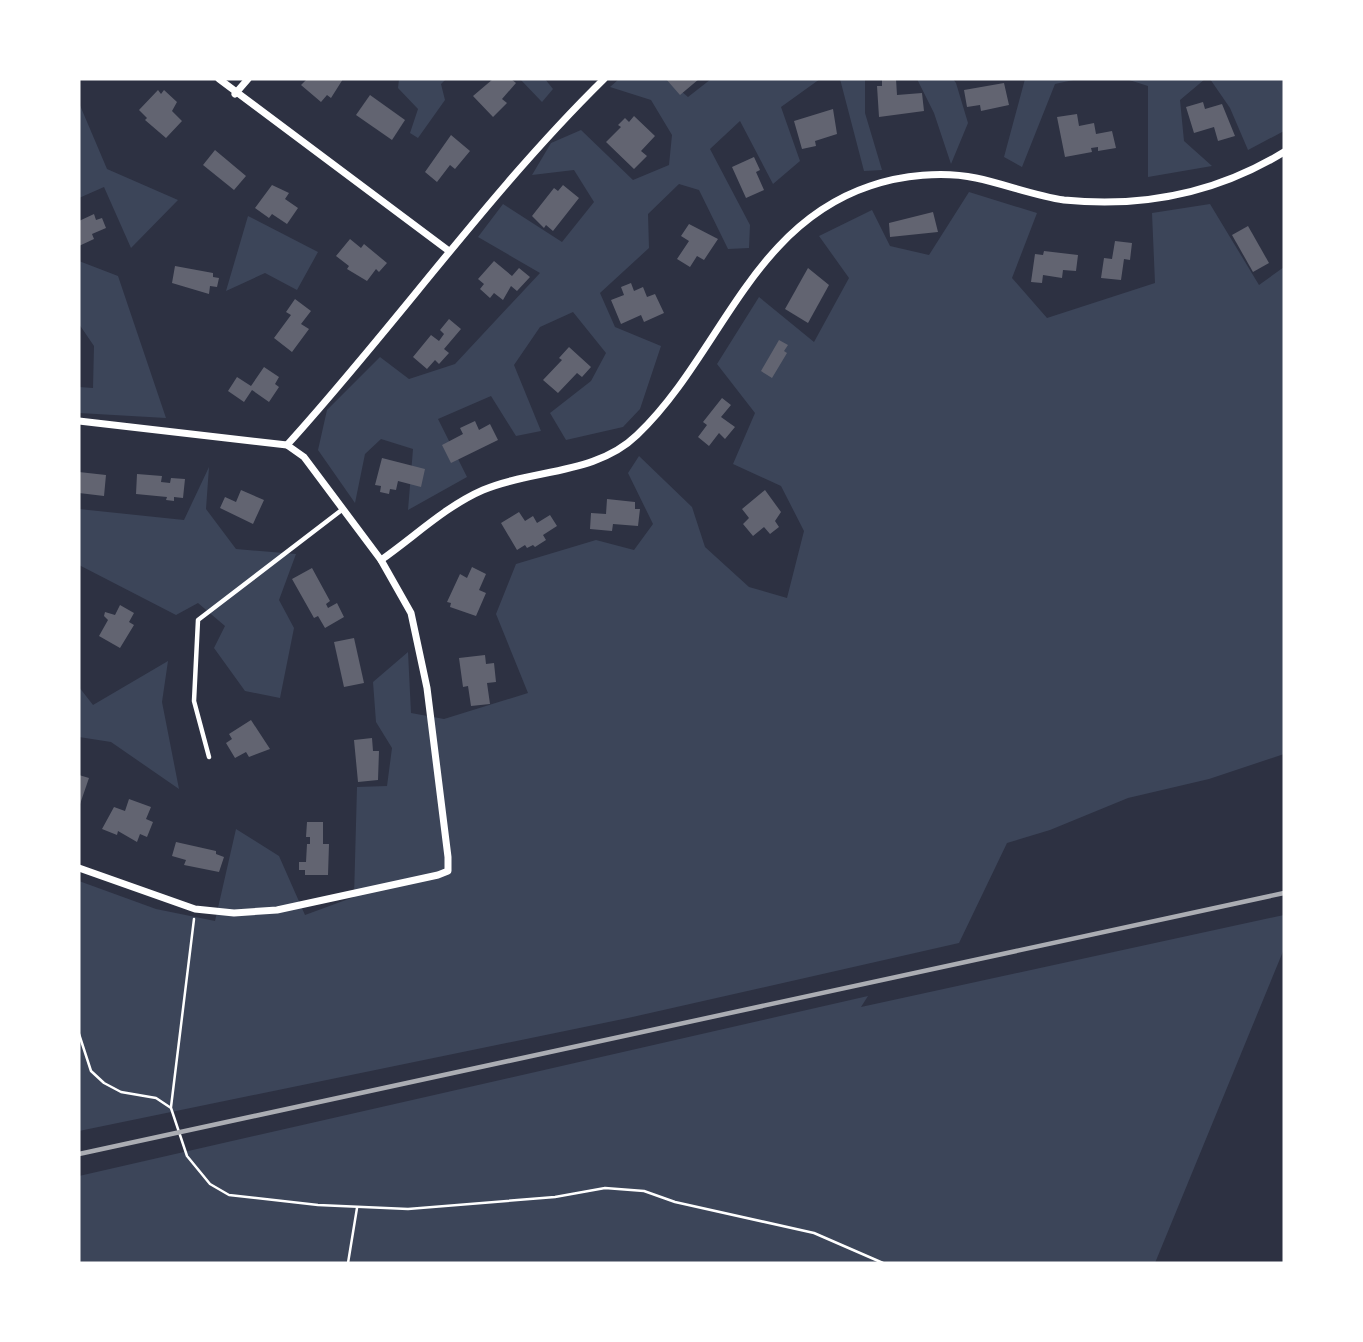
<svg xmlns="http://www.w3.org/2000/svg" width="1363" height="1342" viewBox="0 0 1363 1342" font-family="'Fira Sans Condensed',sans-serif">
  <rect width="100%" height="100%" fill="#2d3142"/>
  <g fill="#3c4559">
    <polygon points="399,79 446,79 441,84 445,100 418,138 410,133 418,109 398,88"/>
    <polygon points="520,79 545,79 553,89 542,102"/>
    <polygon points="619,79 667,79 688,97 711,79 820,79 781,107 800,161 773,184 740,121 710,149 750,225 749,248 728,249 699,190 679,184 648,214 649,248 600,293 615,327 661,346 640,409 623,427 566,440 550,413 591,381 606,353 573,312 540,327 514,365 541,431 516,436 491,396 438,419 467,477 408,510 413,449 381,439 365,454 355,503 318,450 327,410 380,357 409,379 455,364 540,273 478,237 503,204 562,242 594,202 574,170 532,175 551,143 581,130 633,180 669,165 672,135 651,100 610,87"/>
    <polygon points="840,79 865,79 865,113 882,170 864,171"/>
    <polygon points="917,79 953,79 956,83 968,123 951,164 934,113"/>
    <polygon points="1025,79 1078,79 1055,84 1022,167 1004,157"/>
    <polygon points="1126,79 1205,79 1180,100 1184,141 1212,166 1148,177 1148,86"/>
    <polygon points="1210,79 1284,79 1284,131 1248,150 1230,108"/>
    <polygon points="79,103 107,169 178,200 131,248 104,187 79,198"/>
    <polygon points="969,192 1037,213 1012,278 1047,318 1155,283 1152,213 1210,204 1259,285 1284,267 1284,754 1209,779 1128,798 1050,830 1007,843 959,943 628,1018 79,1131 79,881 156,909 215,921 236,829 279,856 305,915 354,897 357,787 387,786 392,748 376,722 373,682 408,652 411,713 444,719 528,693 496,614 516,564 596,540 634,550 653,524 628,473 639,456 692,507 705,547 749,587 787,598 804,531 781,486 733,464 755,413 717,364 759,297 814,342 849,278 819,236 872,210 890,246 929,255"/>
    <polygon points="248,216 318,252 297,290 265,273 226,291"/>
    <polygon points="79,261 118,276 166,418 79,413 79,387 93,388 94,346 79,324"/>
    <polygon points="209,467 206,509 236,549 296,554 279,600 294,628 280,698 245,691 214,648 225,626 198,603 176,615 79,565 79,509 184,520"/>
    <polygon points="168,661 162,702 179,789 111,742 79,737 79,687 93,705"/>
    <polygon points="1284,915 1284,949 1155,1263 79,1263 79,1176 868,996 861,1007"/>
  </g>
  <g fill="#626471">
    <polygon points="307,79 343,79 331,98 327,95 321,102 301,85"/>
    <polygon points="493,79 511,79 516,83 502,99 507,103 493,117 473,96"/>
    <polygon points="666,79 699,79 680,95"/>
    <polygon points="882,79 896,79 897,95 922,93 924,111 879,117 877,86 882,86"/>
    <polygon points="1004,83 1009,105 981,111 980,105 967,107 964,90"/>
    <polygon points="158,90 161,94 164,90 177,102 172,111 182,121 166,138 145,120 147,118 139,110"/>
    <polygon points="370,95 405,120 392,140 356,115"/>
    <polygon points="1203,102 1205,109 1222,104 1235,136 1218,141 1214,127 1194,133 1186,107"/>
    <polygon points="833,109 837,134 815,141 816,146 802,149 794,121"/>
    <polygon points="1077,114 1079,126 1094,123 1096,134 1112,131 1116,148 1098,151 1098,147 1091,148 1092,152 1065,157 1057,117"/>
    <polygon points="634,116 655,136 641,151 647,156 634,169 606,142 621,127 618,125 625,118 629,122"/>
    <polygon points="451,135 470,151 455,169 450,165 437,182 425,172"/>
    <polygon points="215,150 246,176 234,190 203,165"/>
    <polygon points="754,157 760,170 756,172 764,190 746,198 732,167"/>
    <polygon points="272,185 289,193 285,199 298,208 287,224 272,214 269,218 255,208"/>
    <polygon points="563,185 579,198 553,231 546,225 544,228 532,216 554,188 558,191"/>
    <polygon points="933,212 938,232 890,237 889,223"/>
    <polygon points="94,214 96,220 102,218 106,228 92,234 94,239 79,246 79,221"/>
    <polygon points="689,224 718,239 704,260 697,256 690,267 677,259 689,241 681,236"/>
    <polygon points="1248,226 1269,263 1253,272 1232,235"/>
    <polygon points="350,239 361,248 364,244 387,263 379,272 376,269 367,281 347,269 349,266 336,256"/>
    <polygon points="1115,241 1132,243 1130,260 1124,259 1121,280 1101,278 1104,258 1112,259"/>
    <polygon points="1044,251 1078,255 1076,271 1063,270 1062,278 1043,275 1042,283 1031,282 1035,254 1043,255"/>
    <polygon points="494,261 512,276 519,268 530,277 517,291 511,286 503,300 494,293 490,298 480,289 484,284 478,279"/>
    <polygon points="175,266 213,273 213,277 219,278 217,287 210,286 209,294 172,283"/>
    <polygon points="808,268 829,285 808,323 785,309"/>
    <polygon points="631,283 634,291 643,287 647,297 655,294 664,313 644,322 641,315 621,324 611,300 624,295 621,287"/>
    <polygon points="295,299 311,311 301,324 309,329 292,352 274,338 291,315 286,312"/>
    <polygon points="449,319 461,329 444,349 449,353 439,364 435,360 427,369 413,357 431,335 439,341 444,334 440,330"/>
    <polygon points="779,340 788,345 784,351 787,353 772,378 761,371"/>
    <polygon points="569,347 591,367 582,377 577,373 558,393 543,380 562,360 559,358"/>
    <polygon points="264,367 279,377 275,384 279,387 269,402 252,390 244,402 228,391 237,377 251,386"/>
    <polygon points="722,398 731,405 721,417 735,427 725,439 719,433 709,446 698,437 707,425 703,422"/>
    <polygon points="475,421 479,430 490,424 498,440 451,463 442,445 463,434 460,428"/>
    <polygon points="382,458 425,469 421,487 398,481 396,490 390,489 389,494 380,492 381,486 375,485"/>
    <polygon points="79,472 106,475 104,496 79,493"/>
    <polygon points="137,474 162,476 161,482 170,483 171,478 185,479 183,498 174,497 174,501 166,500 167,497 136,494"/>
    <polygon points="241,490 264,500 253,524 220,508 225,497 236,502"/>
    <polygon points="765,490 781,512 775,521 779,527 770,534 764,527 753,536 743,524 749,518 742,509"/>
    <polygon points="607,499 635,502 635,509 640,509 638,526 613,524 612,531 590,529 591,513 606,514"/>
    <polygon points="519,512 525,521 533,516 537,523 550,515 557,526 543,535 546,540 535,547 533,545 527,548 525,545 517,550 501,523"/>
    <polygon points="472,567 486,574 479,590 486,593 476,616 450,607 451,603 447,602 460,574 467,578"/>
    <polygon points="312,568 330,601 326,604 328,608 337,603 344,617 325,628 318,616 314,618 292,579"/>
    <polygon points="120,605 134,613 129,622 134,625 120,648 99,636 108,620 104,616 105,612 115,615"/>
    <polygon points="354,638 364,683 344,687 334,642"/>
    <polygon points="485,655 486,664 494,663 496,682 487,683 490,704 471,706 468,686 463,687 459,658"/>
    <polygon points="251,720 270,749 249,757 246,752 235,758 226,743 232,739 229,734"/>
    <polygon points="372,738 373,751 379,751 378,780 358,782 354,740"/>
    <polygon points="79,775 89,778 79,807"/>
    <polygon points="129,799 151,807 146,819 153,822 147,837 140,834 137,842 118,831 117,835 102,829 114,807 125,811"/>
    <polygon points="307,822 323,822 323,844 329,844 328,875 305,875 305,870 299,870 299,862 306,862 307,844 310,844 310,837 306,837"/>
    <polygon points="176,842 216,851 216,854 224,857 219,872 184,865 186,860 172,856"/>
  </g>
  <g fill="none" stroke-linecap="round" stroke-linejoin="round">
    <g stroke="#fff" stroke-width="2.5">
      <polyline points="79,1034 91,1071 104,1083 121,1092 156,1098 171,1108 187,1156 210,1184 229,1195 318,1205 408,1209 555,1197 605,1188 644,1191 675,1202 814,1233 883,1263"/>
      <polyline points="171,1107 194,919"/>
      <polyline points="348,1263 357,1208"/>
    </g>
    <polyline stroke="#fff" stroke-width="4.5" points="209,757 194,701 198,620 343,509"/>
    <g stroke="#fff" stroke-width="7">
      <polyline points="219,79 449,251"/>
      <polyline points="235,94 248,79"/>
      <polyline points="79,421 287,445 304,457 381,560 411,613 427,688 448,857 448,871 438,875 277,910 234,913 195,909 79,868"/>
      <path d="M287,445c109,-120 202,-253 317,-366"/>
      <path d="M381,560c33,-23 65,-54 102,-70 49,-21 113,-15 154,-55 83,-79 113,-209 233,-249 32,-11 73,-15 106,-8 29,6 59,18 88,22 79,8 153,-7 220,-48"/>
    </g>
    <polyline stroke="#abadb3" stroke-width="4.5" points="79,1154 1284,893"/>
  </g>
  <rect width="1363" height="1342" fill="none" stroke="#ffffff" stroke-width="161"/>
</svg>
